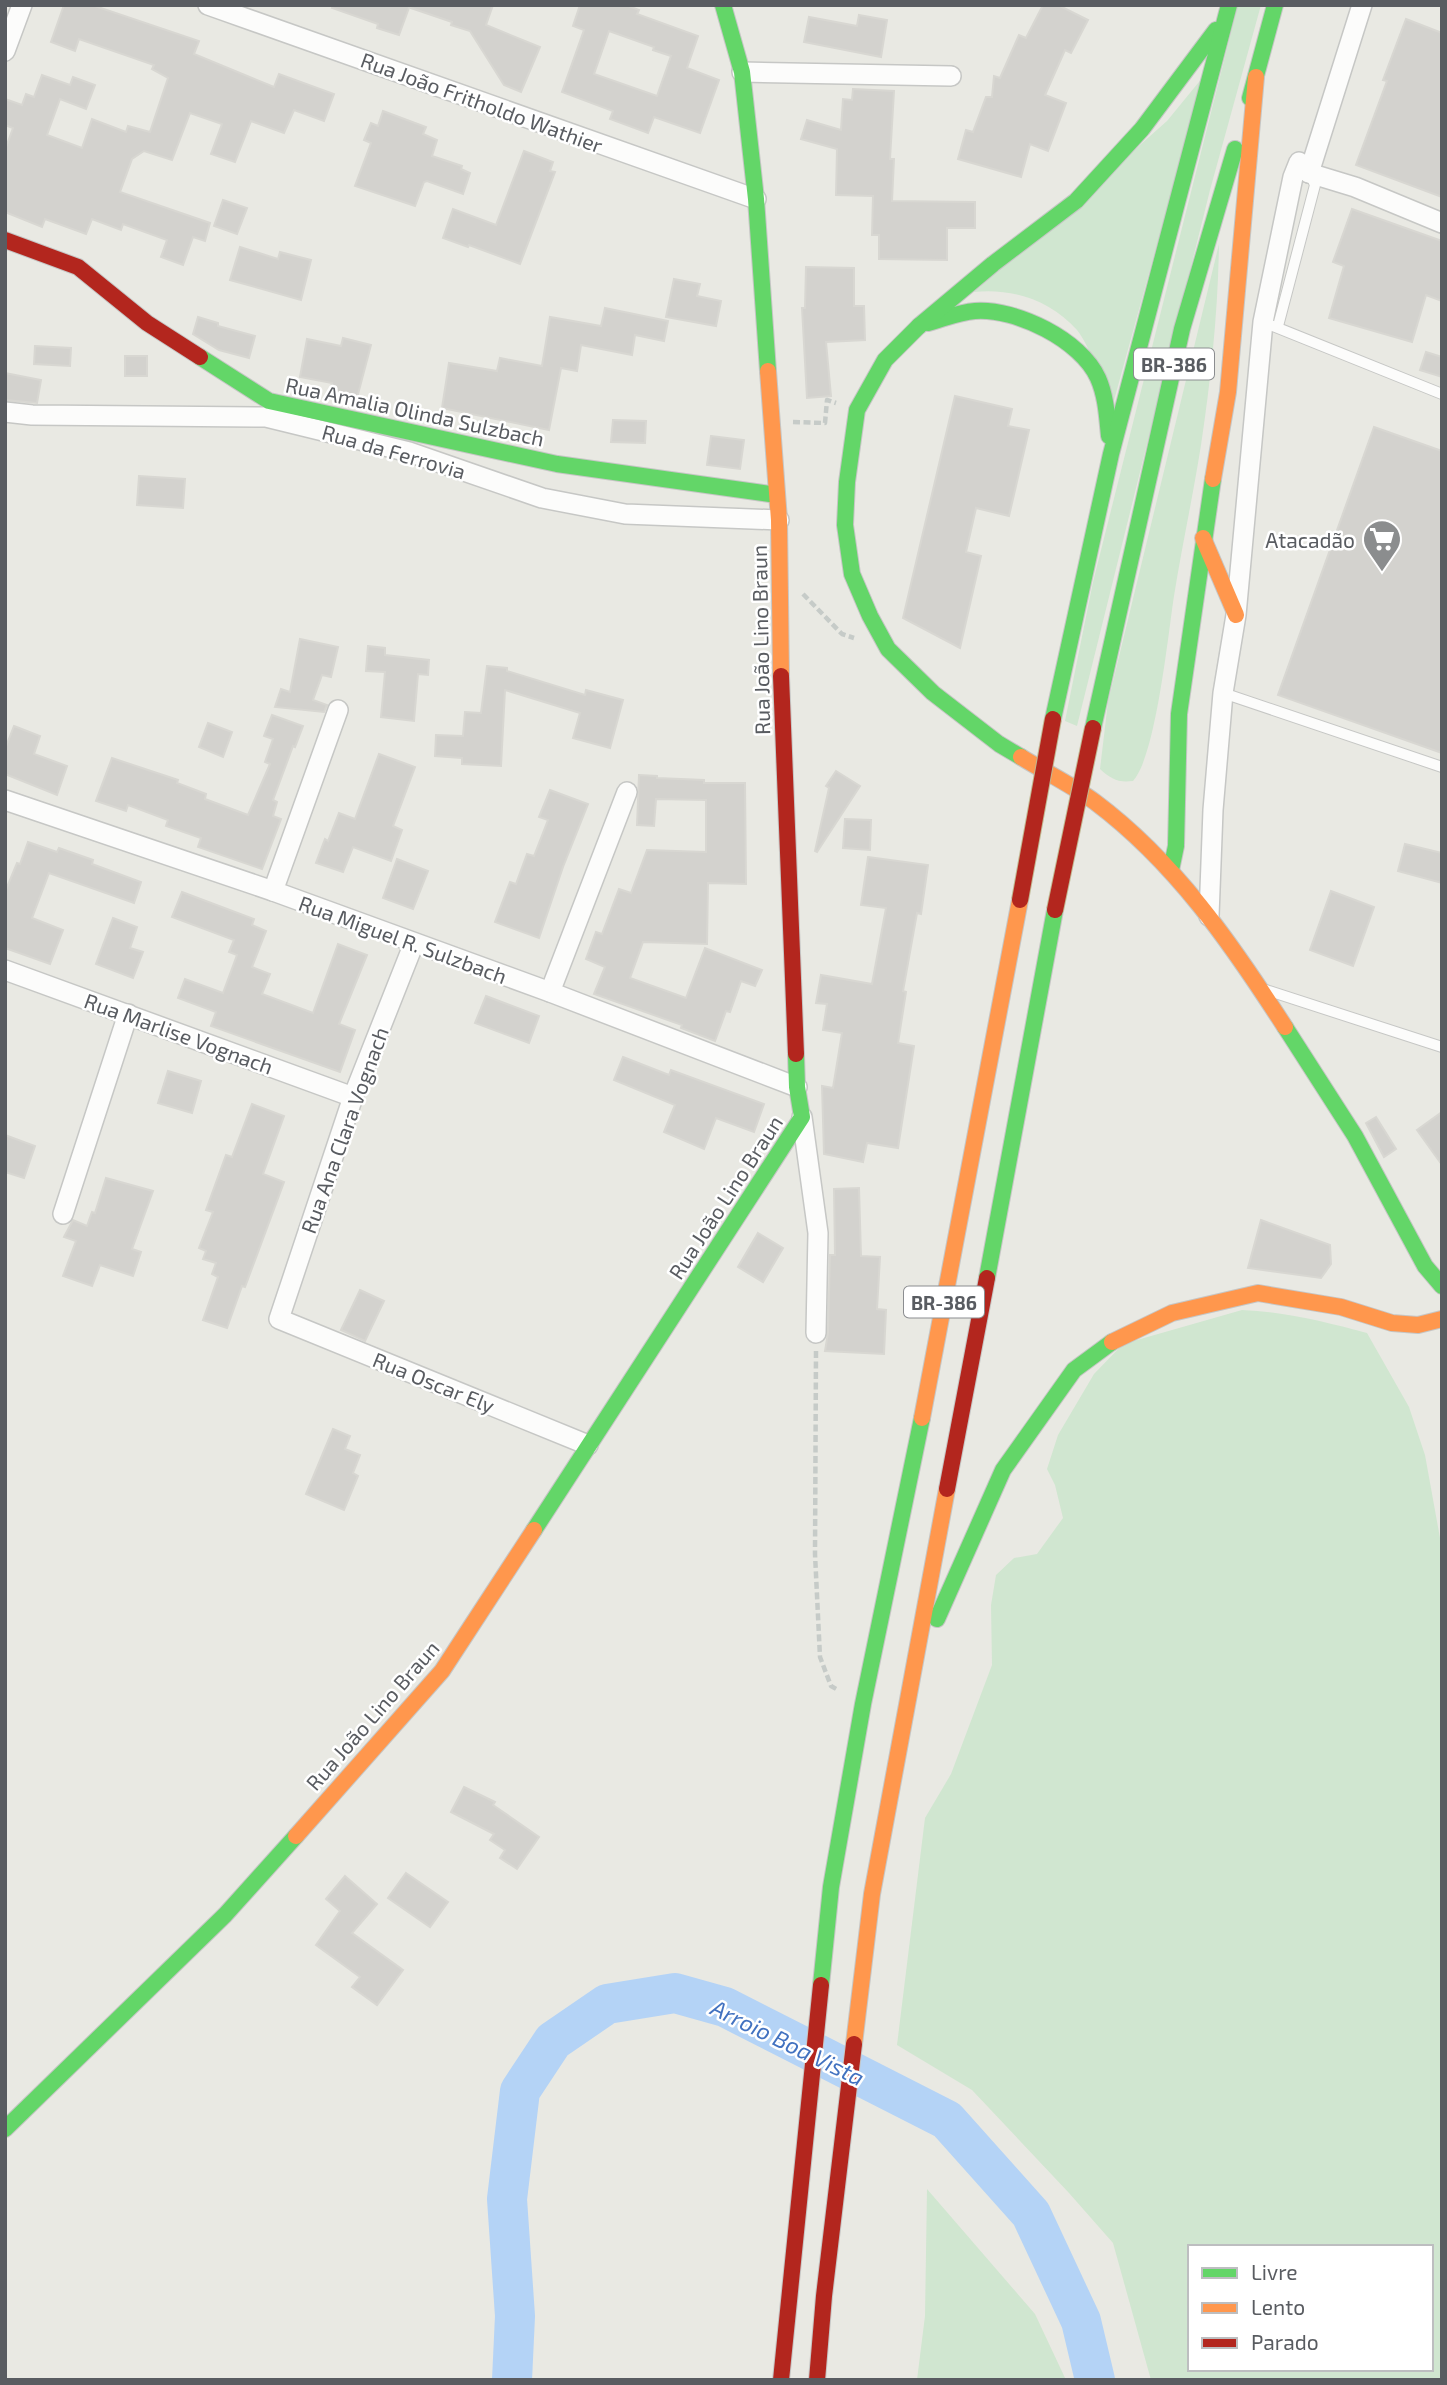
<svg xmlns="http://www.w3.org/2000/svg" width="1447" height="2385" viewBox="0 0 1447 2385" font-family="'Exo 2',sans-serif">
  <rect width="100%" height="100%" fill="#e9e9e3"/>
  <g fill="#d0e6d0" fill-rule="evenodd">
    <polygon points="1238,5 1261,5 1210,190 1077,726 1065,721 1093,582"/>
    <path d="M1203,77l-90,327c-9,-18 -25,-61 -36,-74 -27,-30 -65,-42 -103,-38l193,-171z"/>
    <path d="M1219,244c-1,67 -8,135 -18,201 -8,51 -19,101 -27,151 -6,39 -18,160 -41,185 -15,2 -22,-2 -33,-12l8,-67z"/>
    <path d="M1242,1310c44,2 83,12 125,23l42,74 16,48 17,94v831h-291l-38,-137 -44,-50 -97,-103 -75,-45 28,-227 26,-44 41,-109 -1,-60 5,-30 18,-17 23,-4 26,-36 -8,-33 -8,-16 11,-34 36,-61 29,-30zM1190,2247h241v122h-241z"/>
    <polygon points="927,2189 1035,2314 1066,2380 917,2380 925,2316"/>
  </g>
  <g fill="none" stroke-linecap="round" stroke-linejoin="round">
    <polyline stroke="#b4d3f6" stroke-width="40" points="512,2380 515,2316 507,2199 520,2091 553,2041 607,2004 675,1993 725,2007 947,2120 1031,2214 1081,2321 1095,2380"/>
  </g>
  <g fill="#d3d2ce" stroke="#d8d7d2" stroke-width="2" fill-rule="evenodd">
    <polygon points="64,5 95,6 199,41 194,54 274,87 279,74 334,94 324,121 294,110 284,133 251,121 235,162 211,154 222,124 190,113 172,160 144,151 132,159 120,192 210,223 205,241 193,237 183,265 161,257 167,240 123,224 121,230 92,219 86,234 45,219 42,227 5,212 5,150 13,128 5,125 5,99 22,105 26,94 34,97 42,75 70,85 73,77 95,85 86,109 60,99 47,135 82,148 92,119 126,132 128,126 150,132 168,78 152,69 154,65 79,39 75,51 51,42"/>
    <polygon points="333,5 410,5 399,35 377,28 378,24 332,8"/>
    <polygon points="412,5 493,5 486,25 540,47 521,92 504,85 470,31 451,25 452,22 411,8"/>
    <path d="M580,5h46l13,5 -2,4 61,22 -11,32 32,12 -19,53 -46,-16 -6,16 -38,-14 3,-8 -51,-19 22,-62 -11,-4zM609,31l45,16 -1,3 18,6 -14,40 -63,-22z"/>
    <polygon points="1043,5 1058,5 1088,20 1071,53 1065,50 1045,95 1066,103 1048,151 1030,144 1021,177 958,159 966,130 973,132 986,97 992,97 994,76 1000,78 1019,35 1026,38"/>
    <polygon points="859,15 887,20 881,57 804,42 809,17 857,26"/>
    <polygon points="1406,19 1442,33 1442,197 1356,165 1387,81 1383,80"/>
    <polygon points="853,89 894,91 890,159 894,159 892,201 975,202 975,228 947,228 947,260 879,259 879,235 872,235 873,196 836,195 837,149 801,139 807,120 841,130 843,99 852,100"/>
    <polygon points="383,111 426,127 423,134 437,140 432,156 462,166 461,169 470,173 463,194 427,181 424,182 415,206 355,186 371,143 364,140 371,123 378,126"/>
    <polygon points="524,151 553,162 550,171 555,172 520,264 469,245 468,247 443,238 453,209 496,225"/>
    <polygon points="223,200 247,208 237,234 214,226"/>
    <polygon points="1352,209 1442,241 1442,301 1426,295 1412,342 1329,318 1344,266 1333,262"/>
    <polygon points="240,247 278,259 280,252 311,260 301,300 230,280"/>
    <polygon points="806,267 854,268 854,306 864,306 865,340 826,342 831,396 807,398 802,308 805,308"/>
    <polygon points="674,279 700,284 697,296 721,301 716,326 666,317"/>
    <polygon points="605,308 668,321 664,341 635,335 632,355 581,345 577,371 561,368 549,430 442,408 449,363 497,371 500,358 542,366 550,317 601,326"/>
    <polygon points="198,317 218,323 218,326 255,336 249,358 219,350 193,334"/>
    <polygon points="343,338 371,345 357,398 330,391 332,383 300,377 307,339 341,346"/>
    <polygon points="35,346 71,348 70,366 34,364"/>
    <polygon points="1426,352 1442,357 1442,377 1420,370"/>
    <rect x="125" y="356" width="22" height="20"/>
    <polygon points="5,373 41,380 37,403 5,400"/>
    <polygon points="955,396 1012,409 1008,426 1029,430 1009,516 976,508 966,552 981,556 960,648 903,618"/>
    <polygon points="613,420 646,421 645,443 611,442"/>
    <polygon points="1374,427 1442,451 1442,753 1278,695"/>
    <polygon points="711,436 744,440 740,469 707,465"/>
    <polygon points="139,476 185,479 183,508 137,505"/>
    <polygon points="300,639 338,647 331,677 322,675 313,700 327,705 324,712 275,707 281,689 290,692"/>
    <polygon points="368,646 385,648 385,655 429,660 428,675 418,674 414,721 381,717 385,672 366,671"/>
    <polygon points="487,666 507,668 507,671 585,695 586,690 623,700 610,748 573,738 580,713 505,690 501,766 462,764 462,758 435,756 436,735 463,736 465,712 481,713"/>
    <polygon points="272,715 303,726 295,747 293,746 273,800 277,802 273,816 281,819 262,869 198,847 201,838 166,826 168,820 128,805 126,811 96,801 112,758 178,780 177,783 206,794 205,799 248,815 270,764 265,762 273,739 264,736"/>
    <polygon points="208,723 232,732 223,757 199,747"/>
    <polygon points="14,726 40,736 34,754 67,766 57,795 5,774 5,749"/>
    <polygon points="379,754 415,767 393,826 402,830 391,861 353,847 343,872 316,863 325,839 328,841 339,813 355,819"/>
    <polygon points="836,771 860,786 817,852 815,851 829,788 826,786"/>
    <polygon points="639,775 657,776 657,778 704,780 704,783 745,783 746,884 708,883 707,944 643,942 630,978 686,998 705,948 762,970 755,986 741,981 730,1012 726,1011 715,1041 681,1028 682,1025 594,994 605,967 586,959 596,932 602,934 619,889 631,893 647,850 706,852 706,800 656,799 654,826 637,825"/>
    <polygon points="550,790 588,804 563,867 539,938 495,922 510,882 516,884 527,854 534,856 548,820 539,817"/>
    <polygon points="845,819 871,820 870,850 843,848"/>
    <polygon points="28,842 57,852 59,848 93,860 92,864 141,882 134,903 49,873 32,918 63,930 50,964 5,948 5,892 17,863 20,864"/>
    <polygon points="1405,844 1442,853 1442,883 1398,871"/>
    <polygon points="868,857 928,865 921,914 917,913 903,991 906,992 898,1043 914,1046 898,1148 867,1143 863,1162 824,1154 822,1086 833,1088 842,1033 823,1030 827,1004 816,1003 821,975 872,984 886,908 861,905"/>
    <polygon points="397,859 428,871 413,909 383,898"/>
    <polygon points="1331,891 1374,907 1353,966 1310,950"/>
    <polygon points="182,892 254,919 252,925 266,931 252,967 270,974 262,994 313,1013 338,944 367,955 339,1024 355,1030 340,1072 211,1026 216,1012 178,998 185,979 223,993 237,955 229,952 234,940 172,917"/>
    <polygon points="113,918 137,927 130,948 143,952 133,978 96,964"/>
    <polygon points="486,996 539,1016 529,1043 475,1023"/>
    <polygon points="623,1057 669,1075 671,1070 764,1104 754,1132 716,1118 704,1149 664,1132 675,1105 614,1080"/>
    <polygon points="168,1071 201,1081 192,1113 158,1103"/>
    <polygon points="252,1104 284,1116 263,1174 284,1182 245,1287 242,1286 227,1328 203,1320 218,1277 212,1274 216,1263 203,1259 206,1251 199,1248 213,1212 206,1210 226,1155 232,1157"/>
    <polygon points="1442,1112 1442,1165 1417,1130"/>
    <polygon points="1376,1117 1396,1149 1384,1157 1366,1123"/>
    <polygon points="5,1135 35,1146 24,1178 5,1172"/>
    <polygon points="106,1178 153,1191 132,1249 141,1252 133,1276 100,1265 92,1286 63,1276 76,1241 64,1237 73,1220 87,1226 92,1212 95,1213"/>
    <polygon points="859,1188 861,1256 880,1257 877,1309 886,1310 884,1354 825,1351 828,1333 830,1255 835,1255 834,1189"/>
    <polygon points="1261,1220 1330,1245 1331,1264 1321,1278 1248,1268"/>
    <polygon points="758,1233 783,1248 763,1282 738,1267"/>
    <polygon points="360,1290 384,1301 365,1341 341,1330"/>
    <polygon points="333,1429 350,1436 345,1449 360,1455 353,1473 358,1476 344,1510 306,1494"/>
    <polygon points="464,1787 495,1802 493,1805 539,1837 517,1869 500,1858 505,1850 490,1840 494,1834 451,1812"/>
    <polygon points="406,1873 448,1902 430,1927 388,1898"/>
    <polygon points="345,1876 377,1904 352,1933 403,1970 377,2005 352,1987 360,1977 316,1945 340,1911 326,1899"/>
  </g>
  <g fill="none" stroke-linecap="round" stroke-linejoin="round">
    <defs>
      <g id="lane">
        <polyline points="1263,322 1442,394"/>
        <polyline points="1278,326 1315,185 1310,173"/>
        <polyline points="1223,693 1442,767"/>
        <polyline points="1266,990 1442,1047"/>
      </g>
      <g id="street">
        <polyline points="208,5 756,199"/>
        <polyline points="5,51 22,5"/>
        <polyline points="742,72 951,76"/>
        <polyline points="1309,173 1362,5"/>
        <polyline points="5,412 32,415 266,417 409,452 542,498 625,514 779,520"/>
        <polyline points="5,800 273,891 550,992 797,1087"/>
        <polyline points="273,891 338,710"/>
        <polyline points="1209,916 1213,810 1223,693 1236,615 1263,322 1293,177 1299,162 1309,173 1355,187 1442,223"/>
        <polyline points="414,943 353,1097 279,1319 588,1445"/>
        <polyline points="5,970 353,1097"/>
        <polyline points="550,992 627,792"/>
        <polyline points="802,1117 818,1233 816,1333"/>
        <polyline points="63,1214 128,1014"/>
      </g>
      <g id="fast">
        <polyline points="723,5 742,72 756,199 768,371"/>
        <polyline points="1250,98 1275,5"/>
        <path d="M928,323c15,-4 31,-11 47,-12 41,-3 106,29 123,67 8,18 9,38 11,58"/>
        <polyline points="919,326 885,360 857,410 847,482 845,525 852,574 870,616 888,649 933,693 999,744 1021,757"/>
        <polyline points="919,326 993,264 1076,201 1142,129 1216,30"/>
        <polyline points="200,357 269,401 557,464 777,495"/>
        <polyline points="1053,719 1111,454 1229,5"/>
        <polyline points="1093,728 1182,329 1235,149"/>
        <polyline points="1171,870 1176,846 1179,714 1213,479"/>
        <polyline points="1285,1027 1355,1136 1425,1266 1442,1286"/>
        <polyline points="987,1278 1055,910"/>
        <polyline points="534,1530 802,1117 797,1087 796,1054"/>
        <polyline points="937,1619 1003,1470 1074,1370 1112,1342"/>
        <polyline points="821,1985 831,1887 863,1704 922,1418"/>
        <polyline points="5,2129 225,1915 296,1836"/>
      </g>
      <g id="slow">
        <polyline points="768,371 779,520 781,676"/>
        <polyline points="1213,479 1228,392 1256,77"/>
        <polyline points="1203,538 1236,615"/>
        <path d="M1021,757c24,15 51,28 74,45 80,60 136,141 190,225"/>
        <polyline points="1112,1342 1172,1313 1258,1293 1341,1307 1392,1323 1418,1325 1442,1319"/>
        <polyline points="922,1418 1020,900"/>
        <polyline points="296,1836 442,1671 534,1530"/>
        <polyline points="854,2044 872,1894 947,1489"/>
      </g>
      <g id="jam">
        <polyline points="5,240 78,267 147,323 200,357"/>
        <polyline points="781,676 796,1054"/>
        <polyline points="947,1489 987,1278"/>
        <polyline points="781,2380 821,1985"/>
        <polyline points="817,2380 824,2296 854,2044"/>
      </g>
    </defs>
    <use href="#lane" stroke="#c6c7c5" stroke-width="12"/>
    <use href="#street" stroke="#c6c7c5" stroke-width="22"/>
    <use href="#fast" stroke="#c6c6c5" stroke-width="18"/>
    <use href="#slow" stroke="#c6c6c5" stroke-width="18"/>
    <use href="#jam" stroke="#c6c6c5" stroke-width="18"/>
    <g stroke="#c6cbc8" stroke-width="4.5" stroke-dasharray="7 3.5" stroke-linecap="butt">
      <polyline points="793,422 825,423 827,400 836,403"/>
      <polyline points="803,594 842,634 854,638"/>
      <polyline points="816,1351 815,1554 820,1657 831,1686 838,1690"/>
    </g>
    <use href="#lane" stroke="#fcfcfb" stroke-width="10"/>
    <use href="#street" stroke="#fcfcfb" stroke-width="19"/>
    <use href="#fast" stroke="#63d668" stroke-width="16"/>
    <use href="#slow" stroke="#ff974d" stroke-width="16"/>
    <use href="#jam" stroke="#b3261e" stroke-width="16"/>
    <defs>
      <g id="jam-bridge">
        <polyline points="1020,900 1053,719"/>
        <polyline points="1055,910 1093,728"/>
      </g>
    </defs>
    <use href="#jam-bridge" stroke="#c0b791" stroke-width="18" stroke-linecap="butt"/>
    <use href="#jam-bridge" stroke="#b3261e" stroke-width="16"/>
  </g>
  <defs>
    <symbol id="supermarket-pin" viewBox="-11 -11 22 30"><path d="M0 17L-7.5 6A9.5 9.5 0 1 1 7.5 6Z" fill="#8b8d8e" stroke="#fff"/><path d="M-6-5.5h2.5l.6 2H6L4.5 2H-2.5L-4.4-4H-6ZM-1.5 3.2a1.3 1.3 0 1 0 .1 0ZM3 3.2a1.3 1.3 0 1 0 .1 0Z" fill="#fff"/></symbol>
  </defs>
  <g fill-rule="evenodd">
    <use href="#supermarket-pin" x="1360" y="517" width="44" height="60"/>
  </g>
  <g text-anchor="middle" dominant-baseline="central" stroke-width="5" stroke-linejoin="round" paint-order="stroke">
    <g fill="#fff" stroke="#8b8d90" stroke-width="2">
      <rect x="1134" y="348.5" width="80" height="31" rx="5"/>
      <rect x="904" y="1286.5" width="80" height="31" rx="5"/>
    </g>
    <g font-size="19" font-weight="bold" fill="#595c61">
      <text x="1174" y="364">BR-386</text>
      <text x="944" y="1302">BR-386</text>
    </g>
    <g font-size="21" fill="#595c61" stroke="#fff">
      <text transform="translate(482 102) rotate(20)">Rua João Fritholdo Wathier</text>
      <text transform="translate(415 411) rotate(12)">Rua Amalia Olinda Sulzbach</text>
      <text transform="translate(394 451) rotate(16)">Rua da Ferrovia</text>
      <text transform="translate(760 640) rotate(-91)">Rua João Lino Braun</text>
      <text transform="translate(403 939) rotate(20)">Rua Miguel R. Sulzbach</text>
      <text transform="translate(179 1033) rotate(20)">Rua Marlise Vognach</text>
      <text transform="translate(344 1130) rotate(-70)">Rua Ana Clara Vognach</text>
      <text transform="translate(725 1197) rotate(-57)">Rua João Lino Braun</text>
      <text transform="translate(434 1382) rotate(22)">Rua Oscar Ely</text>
      <text transform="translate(372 1715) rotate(-49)">Rua João Lino Braun</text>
    </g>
    <g font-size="21" fill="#595c61" stroke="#fff" text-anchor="end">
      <text x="1355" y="539">Atacadão</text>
    </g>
    <g font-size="23" font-style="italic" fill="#4272c0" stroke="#fff">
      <text transform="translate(788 2042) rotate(26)">Arroio Boa Vista</text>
    </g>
  </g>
  <rect width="1447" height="2385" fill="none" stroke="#595c61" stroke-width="14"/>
  <rect x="1188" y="2245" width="245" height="126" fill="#ffffff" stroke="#bdbec0" stroke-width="2"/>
  <rect x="1202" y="2268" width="35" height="10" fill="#63d668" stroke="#bdbec0" stroke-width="2"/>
  <text x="1251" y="2280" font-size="21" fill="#595c61">Livre</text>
  <rect x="1202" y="2303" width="35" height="10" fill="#ff974d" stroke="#bdbec0" stroke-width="2"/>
  <text x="1251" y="2315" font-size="21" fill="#595c61">Lento</text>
  <rect x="1202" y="2338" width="35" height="10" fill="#b3261e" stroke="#bdbec0" stroke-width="2"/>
  <text x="1251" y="2350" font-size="21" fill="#595c61">Parado</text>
</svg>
